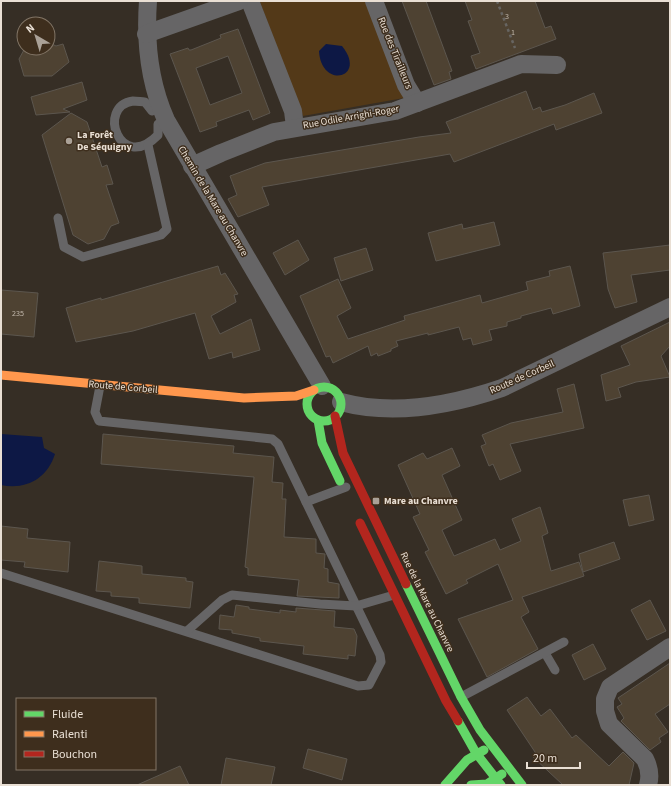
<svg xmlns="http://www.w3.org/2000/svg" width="671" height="786" viewBox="0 0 671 786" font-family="'Source Sans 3',sans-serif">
  <rect width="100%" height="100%" fill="#362e25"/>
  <polygon fill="#533918" points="264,1 367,1 404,98 303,116 260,2"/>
  <g fill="#0d1845">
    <path d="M326,44l16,2c26,32 -21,44 -23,5z"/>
    <path d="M1,434l41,3 2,11 11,6c-8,25 -29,36 -54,31z"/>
  </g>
  <g fill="#4e4232" stroke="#5c564e" fill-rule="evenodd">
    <polygon points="402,1 426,1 452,71 449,72 451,79 434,85"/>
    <polygon points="465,1 535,1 545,28 551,26 556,39 476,69 471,56 480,53 468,21 472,20"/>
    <path d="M238,29l32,84 -17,7 -4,-10 -33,12 1,4 -17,6 -30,-78 18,-6 1,2h2l30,-12 -1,-3zM228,56l14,37 -32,12 -14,-37z"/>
    <polygon points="48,42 56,46 63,44 69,62 52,76 24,76 19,59 25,48 48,48"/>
    <polygon points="82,82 87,100 63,109 70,112 36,115 31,97"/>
    <polygon points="526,91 533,110 540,107 542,112 565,105 594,93 602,113 556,130 554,124 454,162 450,154 262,187 269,205 238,217 228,199 237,195 230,176 265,163 419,137 451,133 446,122"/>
    <polygon points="71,113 87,122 102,167 107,165 113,184 106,185 119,223 111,226 104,239 88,244 73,235 42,135"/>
    <polygon points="494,222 500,245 436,261 428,233 462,224 463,229"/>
    <polygon points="298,240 309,260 285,275 273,253"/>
    <polygon points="670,245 670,270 631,275 637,302 615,308 608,289 603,253"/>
    <polygon points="366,248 373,270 341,281 334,258"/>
    <polygon points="218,266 221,275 225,273 238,294 234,295 236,302 211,316 220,334 251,319 260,350 233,358 232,352 209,359 195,313 133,331 76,342 66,308 101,298 101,300"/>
    <polygon points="570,266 580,306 553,314 551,308 521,316 521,318 507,322 507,326 489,330 492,340 473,345 471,338 463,340 459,327 428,335 428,333 396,341 398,346 391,349 391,351 378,356 377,353 371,356 368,346 333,363 330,356 326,357 300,296 338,279 351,308 337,316 348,339 405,320 404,316 480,295 482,303 528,290 526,282 550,276 549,271"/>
    <polygon points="1,290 38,293 34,337 1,334"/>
    <polygon points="670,322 670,346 661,356 670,377 636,382 618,388 621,397 606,401 601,375 630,365 621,346"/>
    <polygon points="574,384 584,428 510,444 521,471 500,480 493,464 489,466 481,446 486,444 482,435 511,423 563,412 557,389"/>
    <polygon points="103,434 234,446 233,453 274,457 272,482 283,483 282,499 286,499 284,537 316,539 316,553 325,554 324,568 328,569 328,582 339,584 339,598 297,596 299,580 248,575 248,568 245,567 254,477 101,464"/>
    <polygon points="452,448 460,466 442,475 462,520 442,530 454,556 495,539 500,550 521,541 512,519 540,507 548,533 542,536 551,571 579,562 584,576 522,597 529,612 521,617 538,649 487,677 458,619 513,600 498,564 466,580 468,583 446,594 425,552 429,550 413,517 420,514 398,465 423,453 427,459"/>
    <polygon points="649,495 654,520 629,526 623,500"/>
    <polygon points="1,526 28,529 27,538 70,542 68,572 24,567 25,562 1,560"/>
    <polygon points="614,542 620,559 583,572 579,554"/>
    <polygon points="99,561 142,566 142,574 186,578 186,581 193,582 190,608 139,603 139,598 111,596 111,592 96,591"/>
    <polygon points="650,600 666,631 647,640 631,610"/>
    <polygon points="236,605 249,607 249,609 280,613 280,610 296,612 296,608 335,611 334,627 354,629 357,636 355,656 348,655 348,659 303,654 304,646 260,641 260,638 232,633 232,630 219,629 220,615 234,617"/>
    <polygon points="593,644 606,669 584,680 572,655"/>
    <polygon points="670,663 670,704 655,714 668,732 659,738 661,742 650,750 621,721 624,718 617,707 622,704 618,698"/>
    <polygon points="527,697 541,716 550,709 572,738 576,735 609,766 623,752 634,763 629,785 563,785 533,757 537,755 507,710"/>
    <polygon points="308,749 347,759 342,780 303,768"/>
    <polygon points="226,758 275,767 271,785 221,785"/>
    <polygon points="180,766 189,785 137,785"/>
  </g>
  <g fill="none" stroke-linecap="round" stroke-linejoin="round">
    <polyline stroke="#676562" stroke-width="2.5" stroke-dasharray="3 3" stroke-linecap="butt" points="497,1 515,48"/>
    <g stroke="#666566" stroke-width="9">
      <path d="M161,108l-9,3 -7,-9c-3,0 -8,-1 -12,-1 -37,5 -13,73 25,34v-11l8,-4"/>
      <polyline points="58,218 64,247 83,257 161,235 167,229 148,145"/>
      <polyline points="306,502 346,487"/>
      <polyline points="1,573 358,686 369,685 381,662 380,655 278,444 272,439 99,421 95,412 100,386"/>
      <polyline points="187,631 222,600 232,595 320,604 356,606 394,595"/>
      <polyline points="545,653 555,670"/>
      <polyline points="461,697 564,642"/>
    </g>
    <g stroke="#666566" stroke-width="18">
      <path d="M148,1c-3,41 1,81 18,119l156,266"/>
      <polyline points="250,1 293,111 295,127"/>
      <polyline points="374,1 406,85 417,103"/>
      <polyline points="146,34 239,1"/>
      <polyline points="192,166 221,153 274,132 395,111 521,64 557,65"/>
      <path d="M341,402c52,14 111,3 161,-14l168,-81"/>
      <path d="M648,785c3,-10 1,-18 -3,-26l-36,-35 -4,-13v-12l5,-12 60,-40"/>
    </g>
    <g stroke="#63d668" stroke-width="9">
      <circle cx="324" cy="404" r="17"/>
      <polyline points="318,420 322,443 340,481"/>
      <polyline points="406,584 461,697 480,730 522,785"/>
      <polyline points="458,721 476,753 501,785"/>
      <polyline points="445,785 467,760 484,750"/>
      <polyline points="471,785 487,784 502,774"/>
    </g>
    <polyline stroke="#ff974d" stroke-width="9" points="1,375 244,398 296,396 314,390"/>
    <g stroke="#b3261e" stroke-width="9">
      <polyline points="335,416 343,453 406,584"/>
      <polyline points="360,523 446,701 458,721"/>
    </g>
  </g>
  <g fill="#aaa197" stroke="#3e2e1d" stroke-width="1.5">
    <circle cx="69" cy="141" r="4"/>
    <rect x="372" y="497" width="8" height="8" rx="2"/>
  </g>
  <g text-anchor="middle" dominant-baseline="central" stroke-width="3" stroke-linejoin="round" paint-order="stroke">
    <g font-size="8" fill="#c2b8ac">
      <text x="507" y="16">3</text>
      <text x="513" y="32">1</text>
      <text x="18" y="313">235</text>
    </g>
    <g font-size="10" fill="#e9dfd4" stroke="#3e2e1d">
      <text transform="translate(395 53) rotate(68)">Rue des Tirailleurs</text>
      <text transform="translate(351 117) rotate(-10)">Rue Odile Arrighi-Roger</text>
      <text transform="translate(213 201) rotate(59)">Chemin de la Mare au Chanvre</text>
      <text transform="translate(522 377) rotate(-24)">Route de Corbeil</text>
      <text transform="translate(123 387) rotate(5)">Route de Corbeil</text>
      <text transform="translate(427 602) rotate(64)">Rue de la Mare au Chanvre</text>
    </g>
    <g font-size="10" font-weight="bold" fill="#e9dfd4" stroke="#3e2e1d" text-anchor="start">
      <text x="77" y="135">La Forêt<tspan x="77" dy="12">De Séquigny</tspan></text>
      <text x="384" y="501">Mare au Chanvre</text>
    </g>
  </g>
  <rect width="671" height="786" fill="none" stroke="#e9dfd4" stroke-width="4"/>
  <rect x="16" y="698" width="140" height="72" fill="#3e2e1d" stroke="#827566"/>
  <rect x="24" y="711" width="20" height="6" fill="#63d668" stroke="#827566"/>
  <text x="52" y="718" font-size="12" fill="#e9dfd4">Fluide</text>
  <rect x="24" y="731" width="20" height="6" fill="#ff974d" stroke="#827566"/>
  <text x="52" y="738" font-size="12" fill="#e9dfd4">Ralenti</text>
  <rect x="24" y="751" width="20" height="6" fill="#b3261e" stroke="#827566"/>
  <text x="52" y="758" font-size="12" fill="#e9dfd4">Bouchon</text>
  <g transform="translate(36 36) rotate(322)"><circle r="19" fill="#3e2e1d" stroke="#827566"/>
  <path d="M0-3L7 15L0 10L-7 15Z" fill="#aaa197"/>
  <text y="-6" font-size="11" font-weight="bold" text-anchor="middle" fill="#e9dfd4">N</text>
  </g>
  <path d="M527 762v6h53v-6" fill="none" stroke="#e9dfd4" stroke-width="2"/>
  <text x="533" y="762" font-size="12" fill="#e9dfd4" stroke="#3e2e1d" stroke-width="3" paint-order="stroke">20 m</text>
</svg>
